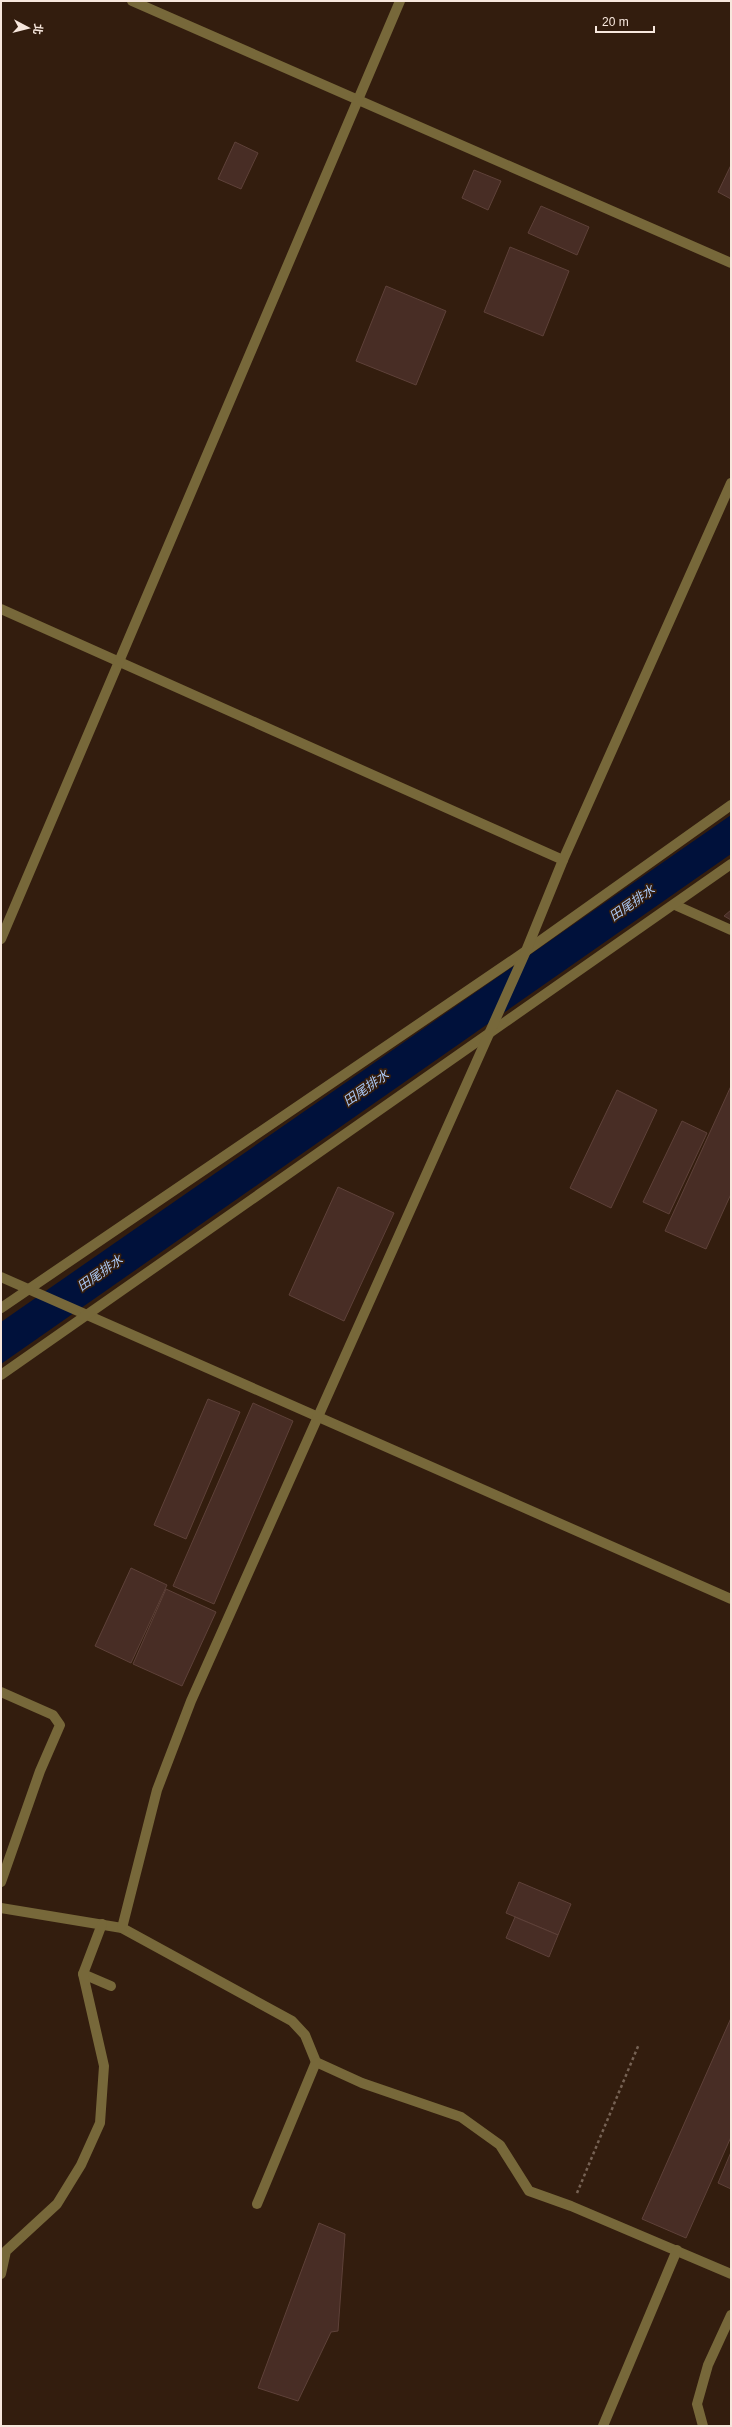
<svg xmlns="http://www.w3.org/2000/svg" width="732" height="2427" viewBox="0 0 732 2427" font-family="Arial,'Noto Sans TC',sans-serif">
  <rect width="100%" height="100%" fill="#331d0e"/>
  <polygon fill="#00113b" points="731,815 731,854 1,1364 1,1322"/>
  <g fill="#482d25" stroke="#5e4139">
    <polygon points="235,142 258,153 241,189 218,179"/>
    <polygon points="731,165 731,199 718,192"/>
    <polygon points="474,170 501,181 488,210 462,198"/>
    <polygon points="541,206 589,227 577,255 528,233"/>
    <polygon points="510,247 569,271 543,336 484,312"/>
    <polygon points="386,286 446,311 416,385 356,361"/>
    <polygon points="731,910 731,920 724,916"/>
    <polygon points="731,1086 731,1194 706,1249 665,1231"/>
    <polygon points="617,1090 657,1110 611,1208 570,1188"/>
    <polygon points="682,1121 707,1133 669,1214 643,1202"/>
    <polygon points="338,1187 394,1213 344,1321 289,1295"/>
    <polygon points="208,1399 240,1412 186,1539 154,1525"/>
    <polygon points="253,1403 293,1421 214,1604 173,1586"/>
    <polygon points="131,1568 167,1585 131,1663 95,1646"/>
    <polygon points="166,1589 216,1612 182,1686 133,1664"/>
    <polygon points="519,1882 571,1904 558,1935 506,1913"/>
    <polygon points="515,1917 558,1935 549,1957 506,1938"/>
    <polygon points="731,2018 731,2137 686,2238 642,2219"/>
    <polygon points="731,2152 731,2189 718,2183"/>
    <polygon points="319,2223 345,2234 338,2331 331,2332 298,2401 258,2388"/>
  </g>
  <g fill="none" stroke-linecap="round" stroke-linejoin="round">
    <polyline stroke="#766254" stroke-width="2.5" stroke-dasharray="3 3" stroke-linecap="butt" points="577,2193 639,2044"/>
    <g stroke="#77683a" stroke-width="10">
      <polyline points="132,1 731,263"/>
      <polyline points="1,609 563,860"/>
      <polyline points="675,905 731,930"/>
      <polyline points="1,939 400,1"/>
      <polyline points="1,1277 731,1599"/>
      <polyline points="1,1308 526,951 731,805"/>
      <polyline points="1,1375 731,864"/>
      <polyline points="1,1692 53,1715 60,1725 40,1771 1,1882"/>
      <polyline points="1,1908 122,1928 292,2021 305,2035 316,2062 362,2083 461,2117 500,2145 529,2191 571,2206 731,2274"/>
      <polyline points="122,1928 157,1790 191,1701 526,951 563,860 731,483"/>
      <polyline points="83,1974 111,1986"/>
      <polyline points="257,2204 316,2062"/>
      <polyline points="1,2274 6,2251 57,2204 81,2165 100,2123 104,2066 83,1974 102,1924"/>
      <polyline points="603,2426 677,2250"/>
      <polyline points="703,2426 697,2404 708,2365 731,2315"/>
    </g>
  </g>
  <g text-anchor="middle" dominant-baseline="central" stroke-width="3.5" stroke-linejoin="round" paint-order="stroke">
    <g font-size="13" font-style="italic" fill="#aac7f4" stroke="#331d0e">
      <text transform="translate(632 903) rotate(-35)">田尾排水</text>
      <text transform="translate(366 1088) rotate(-35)">田尾排水</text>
      <text transform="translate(100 1273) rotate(-35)">田尾排水</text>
    </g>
  </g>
  <rect width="732" height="2427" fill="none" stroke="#f7e7dd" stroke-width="4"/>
  <g transform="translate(28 28) rotate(97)" stroke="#331d0e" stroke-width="3" paint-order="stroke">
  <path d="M0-3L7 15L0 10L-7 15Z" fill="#f7e7dd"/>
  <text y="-6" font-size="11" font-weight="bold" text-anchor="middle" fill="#f7e7dd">北</text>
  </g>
  <path d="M596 26v6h58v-6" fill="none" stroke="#f7e7dd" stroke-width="2"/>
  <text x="602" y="26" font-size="12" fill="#f7e7dd" stroke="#331d0e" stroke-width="3" paint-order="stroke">20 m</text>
</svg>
